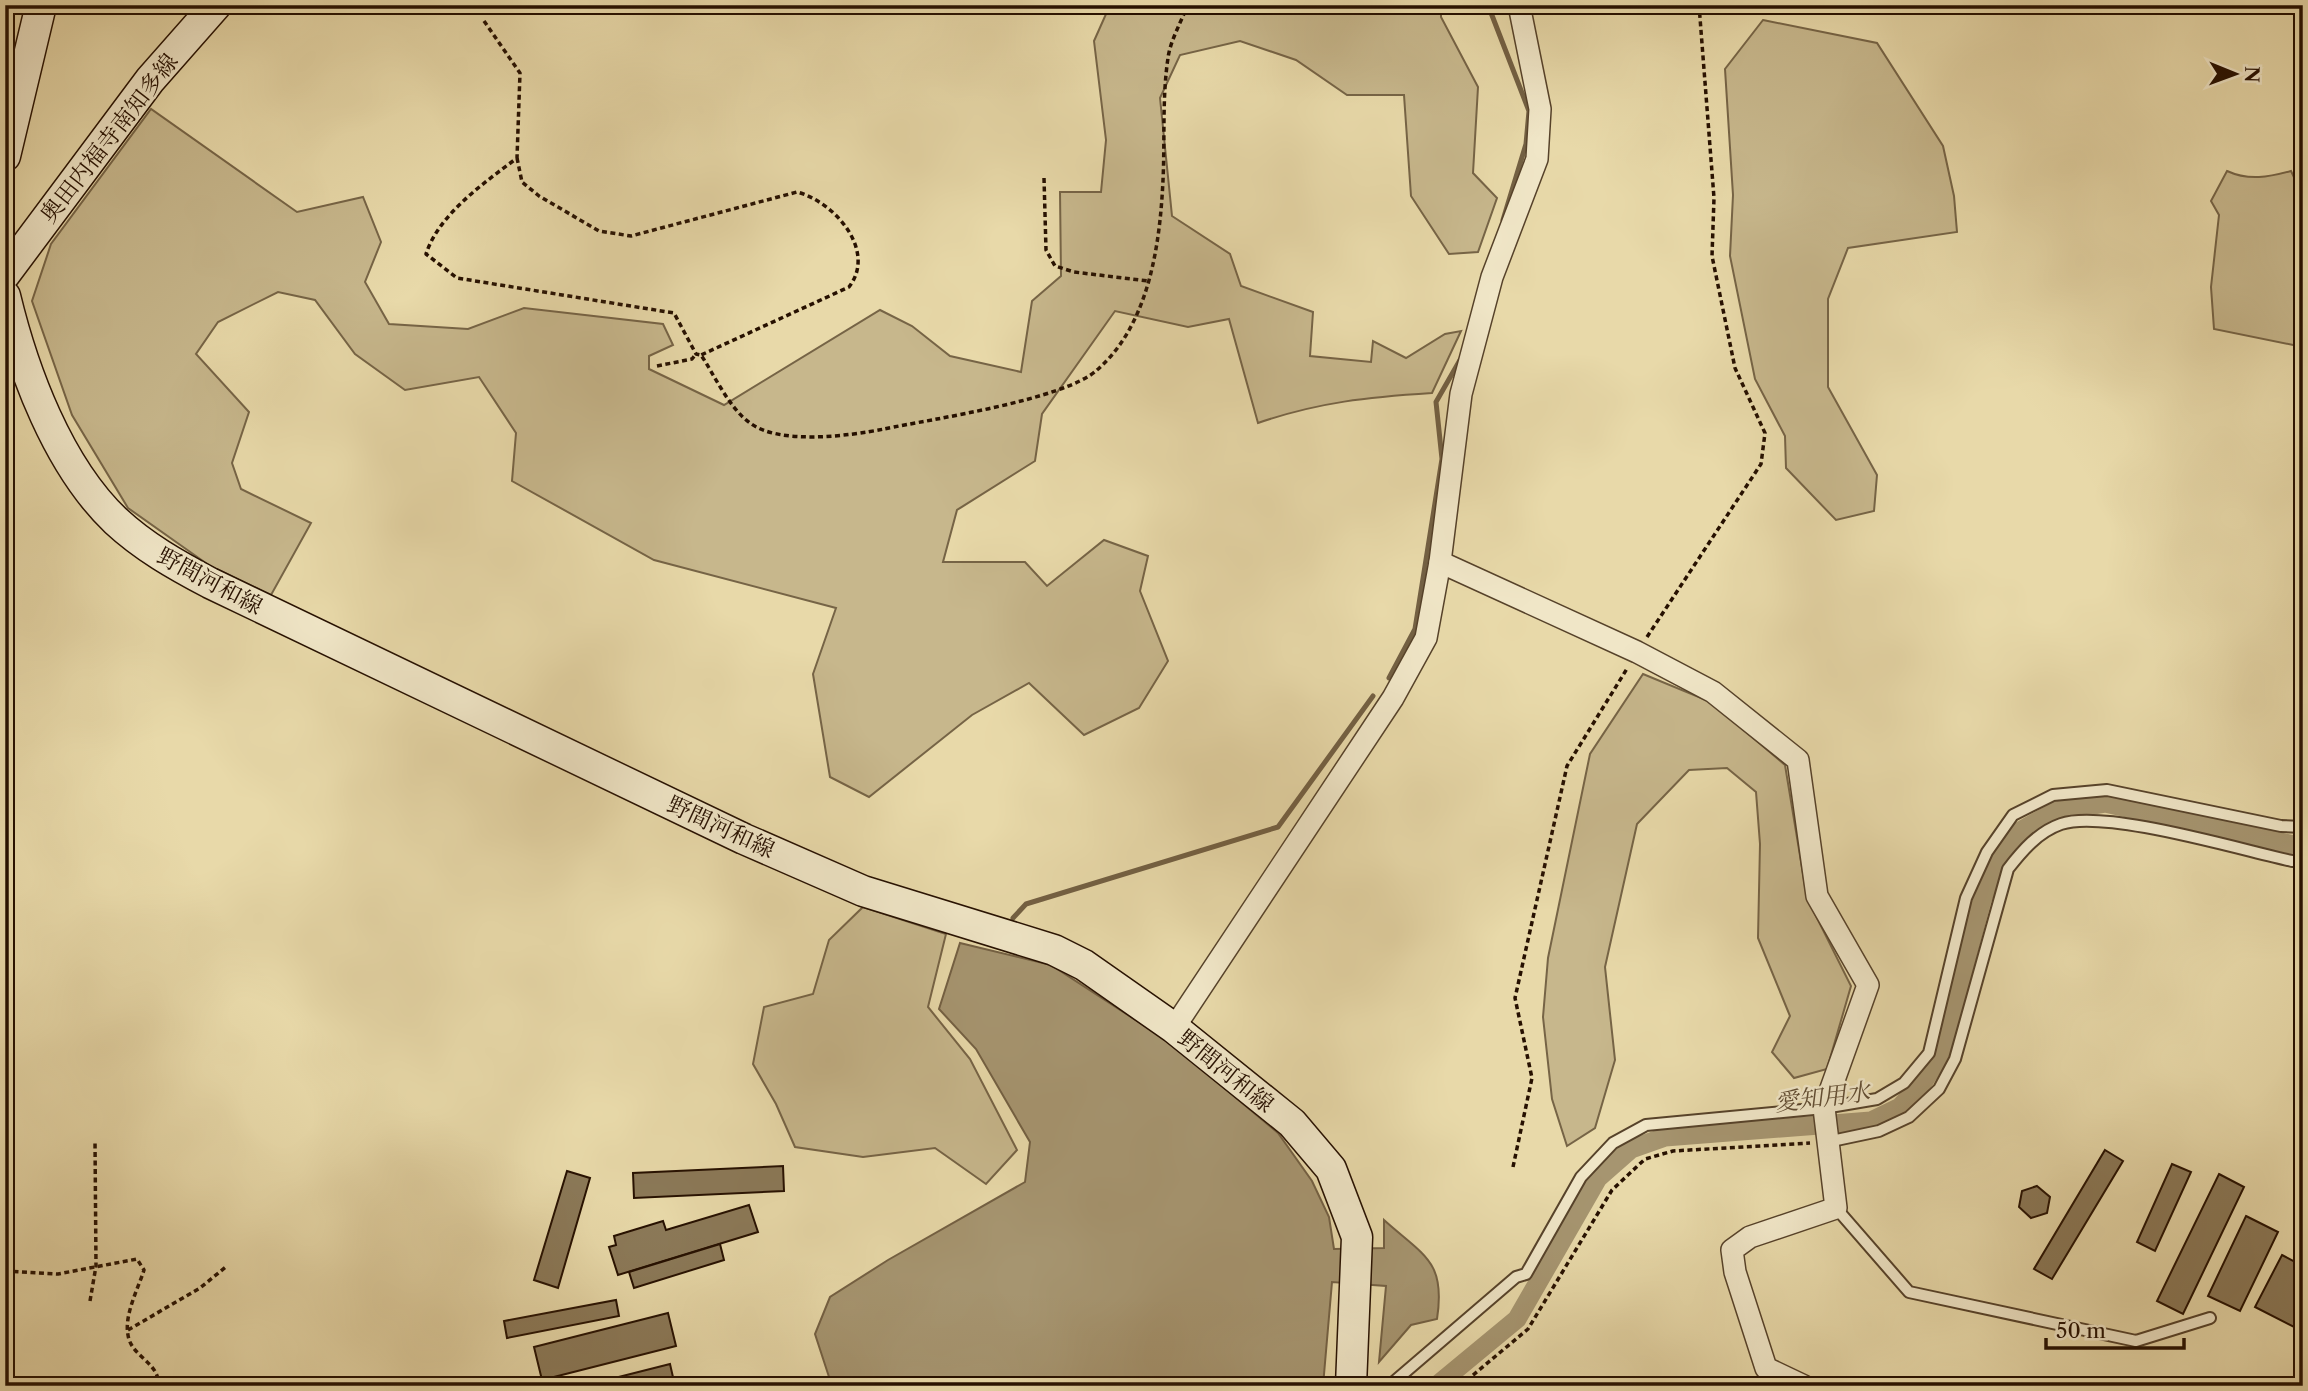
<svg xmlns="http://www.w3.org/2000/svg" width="2308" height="1391" viewBox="0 0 2308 1391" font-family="'Libre Caslon Text','Noto Serif JP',serif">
  <rect width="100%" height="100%" fill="#e8d9a9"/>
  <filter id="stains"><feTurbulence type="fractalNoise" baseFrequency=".00286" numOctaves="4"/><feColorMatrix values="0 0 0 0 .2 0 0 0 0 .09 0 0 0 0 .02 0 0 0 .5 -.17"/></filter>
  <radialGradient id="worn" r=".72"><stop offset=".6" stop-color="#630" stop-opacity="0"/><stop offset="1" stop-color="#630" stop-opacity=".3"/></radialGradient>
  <g fill="#c7b78c" stroke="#766446" stroke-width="2">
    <path d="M1110,5h331v12l37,70 -5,86 24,25 -19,54 -29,2 -38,-58 -7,-101h-57l-51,-35 -56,-19 -60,14 -20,43 12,118 58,38 11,32 72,26 -3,44 61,6 2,-21 33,17 39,-24 16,-3 -29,62c-63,4 -113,9 -174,30l-29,-104 -41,8 -73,-16 -73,103 -7,47 -78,49 -14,52h82l22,24 57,-46 44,16 -8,35 28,70 -29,47 -55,27 -55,-52 -57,32 -103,82 -39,-20 -17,-103 23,-66 -182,-48 -142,-79 4,-48 -37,-56 -74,13 -50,-36 -40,-54 -37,-8 -60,30 -22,32 53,58 -17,51 9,26 70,34 -40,72 -61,-29 -82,-58 -56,-93 -40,-114 19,-57 100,-135 146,103 66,-15 18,45 -16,40 24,42 79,5 56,-21 139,16 10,21 -24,11v13l75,36 156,-95 32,16 38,30 71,16 11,-71 29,-25 -1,-84h41l5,-52 -12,-99z"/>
    <polygon points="1763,20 1877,43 1943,146 1954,196 1957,232 1848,248 1828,299 1828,387 1877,475 1874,511 1836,520 1786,468 1785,436 1755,379 1730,256 1733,195 1725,69"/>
    <path d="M2227,171c22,10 42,6 64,0l12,25v151l-89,-18 -3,-42 8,-72 -8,-14z"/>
    <polygon points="1643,674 1711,702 1785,765 1807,898 1851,986 1827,1069 1794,1078 1772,1052 1790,1016 1758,938 1760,844 1756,792 1727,768 1689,770 1637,824 1605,967 1615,1060 1595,1128 1567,1146 1552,1099 1543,1017 1548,958 1590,754"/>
    <polygon points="863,907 946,934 928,1007 970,1059 1017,1150 986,1184 935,1148 863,1157 795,1147 776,1104 753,1064 764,1007 813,994 829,940"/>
    <polygon points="935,1377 1023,1386 905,1386"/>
  </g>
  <path fill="#a69570" stroke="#736043" stroke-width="2" d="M960,943l91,22 117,76 110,92 34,48 17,36 5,32 50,-1v-28c40,36 62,41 53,99l-26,6 -32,37 7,-76 -54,-4 -9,104h-299l-89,-9 -30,9h-67l-8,-6 -15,-46 15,-37 58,-37 137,-78 5,-40 -54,-93 -37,-40z"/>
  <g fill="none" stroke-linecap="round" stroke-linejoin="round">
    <g stroke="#736043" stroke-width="5">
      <polyline points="1488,5 1529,111 1526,144 1503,220"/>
      <polyline points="1389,678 1415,629 1442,459 1436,402 1460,360"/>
      <polyline points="1013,918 1026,904 1278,827 1373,696"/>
    </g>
    <polyline stroke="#a69570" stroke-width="19" points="1436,1386 1517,1319 1598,1178 1631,1149 1665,1137 1871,1121 1900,1107 1924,1081 1941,1054 1982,900 1997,861 2020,831 2056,811 2105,803 2303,847"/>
  </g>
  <g fill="#8b7958" stroke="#261000" stroke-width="2">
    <polygon points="2105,1150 2123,1161 2052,1279 2034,1269"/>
    <polygon points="2172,1164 2191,1172 2155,1251 2137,1242"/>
    <polygon points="783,1166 784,1191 634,1198 633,1173"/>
    <polygon points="567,1171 590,1178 558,1288 534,1280"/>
    <polygon points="2219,1174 2244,1187 2183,1314 2157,1301"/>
    <polygon points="2037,1186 2050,1197 2047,1213 2031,1218 2019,1207 2022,1191"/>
    <polygon points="749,1205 758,1232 618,1275 609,1247 616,1245 614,1236 663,1221 666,1230"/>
    <polygon points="2246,1216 2278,1232 2240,1311 2208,1296"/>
    <polygon points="720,1244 724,1260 634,1288 629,1272"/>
    <polygon points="2282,1255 2303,1266 2303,1320 2298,1329 2255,1307"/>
    <polygon points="616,1300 619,1316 507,1338 504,1321"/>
    <polygon points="668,1313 676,1346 542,1380 534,1347"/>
    <polygon points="670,1364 675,1386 583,1386"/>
  </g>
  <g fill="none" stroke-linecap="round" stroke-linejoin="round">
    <defs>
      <g id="lane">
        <path d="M1827,1142l52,-11 30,-14 30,-28 16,-30 53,-190c14,-18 30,-37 53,-45 44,-15 180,26 231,37h11"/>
        <polyline points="1836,1208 1909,1292 2136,1341 2210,1318"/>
        <polyline points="1389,1386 1516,1277 1526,1274 1581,1177 1613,1143 1646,1125 1824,1108 1877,1099 1904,1083 1929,1053 1966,898 1987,852 2013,815 2053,795 2107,790 2281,826 2303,827"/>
      </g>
      <g id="street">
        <polyline points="1440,562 1637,652 1713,692 1798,760 1817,896 1868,985 1824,1108 1836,1208 1750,1237 1732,1250 1735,1272 1766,1368 1804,1386"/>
        <polyline points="1174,1028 1393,698 1426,638 1440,562 1461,394 1492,277 1537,159 1540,109 1519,5"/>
      </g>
      <g id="secondary">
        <polyline points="5,156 41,5"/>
        <polyline points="5,274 150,80 216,5"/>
        <path d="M5,296c18,75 53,170 111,225 28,26 60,44 94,62l534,256 119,52 191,59 30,15 90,63 118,95 39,46 26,68 -6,149"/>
      </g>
    </defs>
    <use href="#lane" stroke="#56422a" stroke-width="14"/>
    <use href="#street" stroke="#56422a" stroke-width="24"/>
    <use href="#secondary" stroke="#261000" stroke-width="33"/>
    <g stroke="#261000" stroke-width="3.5" stroke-dasharray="5 3.5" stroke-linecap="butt">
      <path d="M484,21l36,52 -3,85c-33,25 -78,56 -91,96l31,24 217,35 22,41 5,1c14,21 28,53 49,68 29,22 99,13 134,6 48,-10 180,-29 213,-59 52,-45 63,-125 66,-190 2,-40 -1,-82 5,-122 2,-16 12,-34 18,-49l5,-4"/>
      <path d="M517,158l5,24 17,14 60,35 32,5 166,-44c38,10 80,59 52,95l-148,68"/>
      <polyline points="1044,178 1046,250 1055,266 1074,272 1148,281"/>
      <polyline points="657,366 692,359 696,354"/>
      <polyline points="1647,637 1761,464 1765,433 1735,368 1712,256 1714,198 1699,5"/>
      <polyline points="1513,1167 1532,1078 1515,998 1567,766 1628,667"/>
      <path d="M5,1271l53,3 79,-15 7,11c-6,19 -20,45 -16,65 3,22 33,28 30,51"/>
      <polyline points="90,1301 96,1266 95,1141"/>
      <polyline points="128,1330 200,1288 227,1266"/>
      <polyline points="1460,1386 1528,1329 1612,1190 1645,1159 1673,1151 1810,1143"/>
    </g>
    <use href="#lane" stroke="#f0e6c7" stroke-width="10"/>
    <use href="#street" stroke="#f0e6c7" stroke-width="21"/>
    <use href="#secondary" stroke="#f0e6c7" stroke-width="30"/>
  </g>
  <g text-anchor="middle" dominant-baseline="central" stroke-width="5" stroke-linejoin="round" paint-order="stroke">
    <g font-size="23" fill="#261000" stroke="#f0e6c7">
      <text transform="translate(109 138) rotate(-52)">奥田内福寺南知多線</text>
      <text transform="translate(210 581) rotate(28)">野間河和線</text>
      <text transform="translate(721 827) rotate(25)">野間河和線</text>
      <text transform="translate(1226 1071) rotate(39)">野間河和線</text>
    </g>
    <g font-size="24" font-style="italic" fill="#604c32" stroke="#f0e6c7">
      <text transform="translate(1822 1097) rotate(-7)">愛知用水</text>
    </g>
  </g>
  <rect width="2308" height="1391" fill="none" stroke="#e8d9a9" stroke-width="28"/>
  <rect x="7" y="7" width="2294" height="1377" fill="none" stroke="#261000" stroke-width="3.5"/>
  <rect x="14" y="14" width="2280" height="1363" fill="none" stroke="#261000" stroke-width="2"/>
  <g transform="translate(2235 74) rotate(91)" stroke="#f0e6c7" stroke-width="5" paint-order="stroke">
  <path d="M0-5L12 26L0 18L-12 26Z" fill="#261000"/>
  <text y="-10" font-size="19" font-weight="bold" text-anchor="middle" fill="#261000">N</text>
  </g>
  <path d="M2046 1338v10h138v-10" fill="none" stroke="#261000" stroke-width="3.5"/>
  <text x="2056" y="1338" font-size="21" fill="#261000" stroke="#f0e6c7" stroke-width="5" paint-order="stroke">50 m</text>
  <rect width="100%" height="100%" filter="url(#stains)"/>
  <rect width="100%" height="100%" fill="url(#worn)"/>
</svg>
